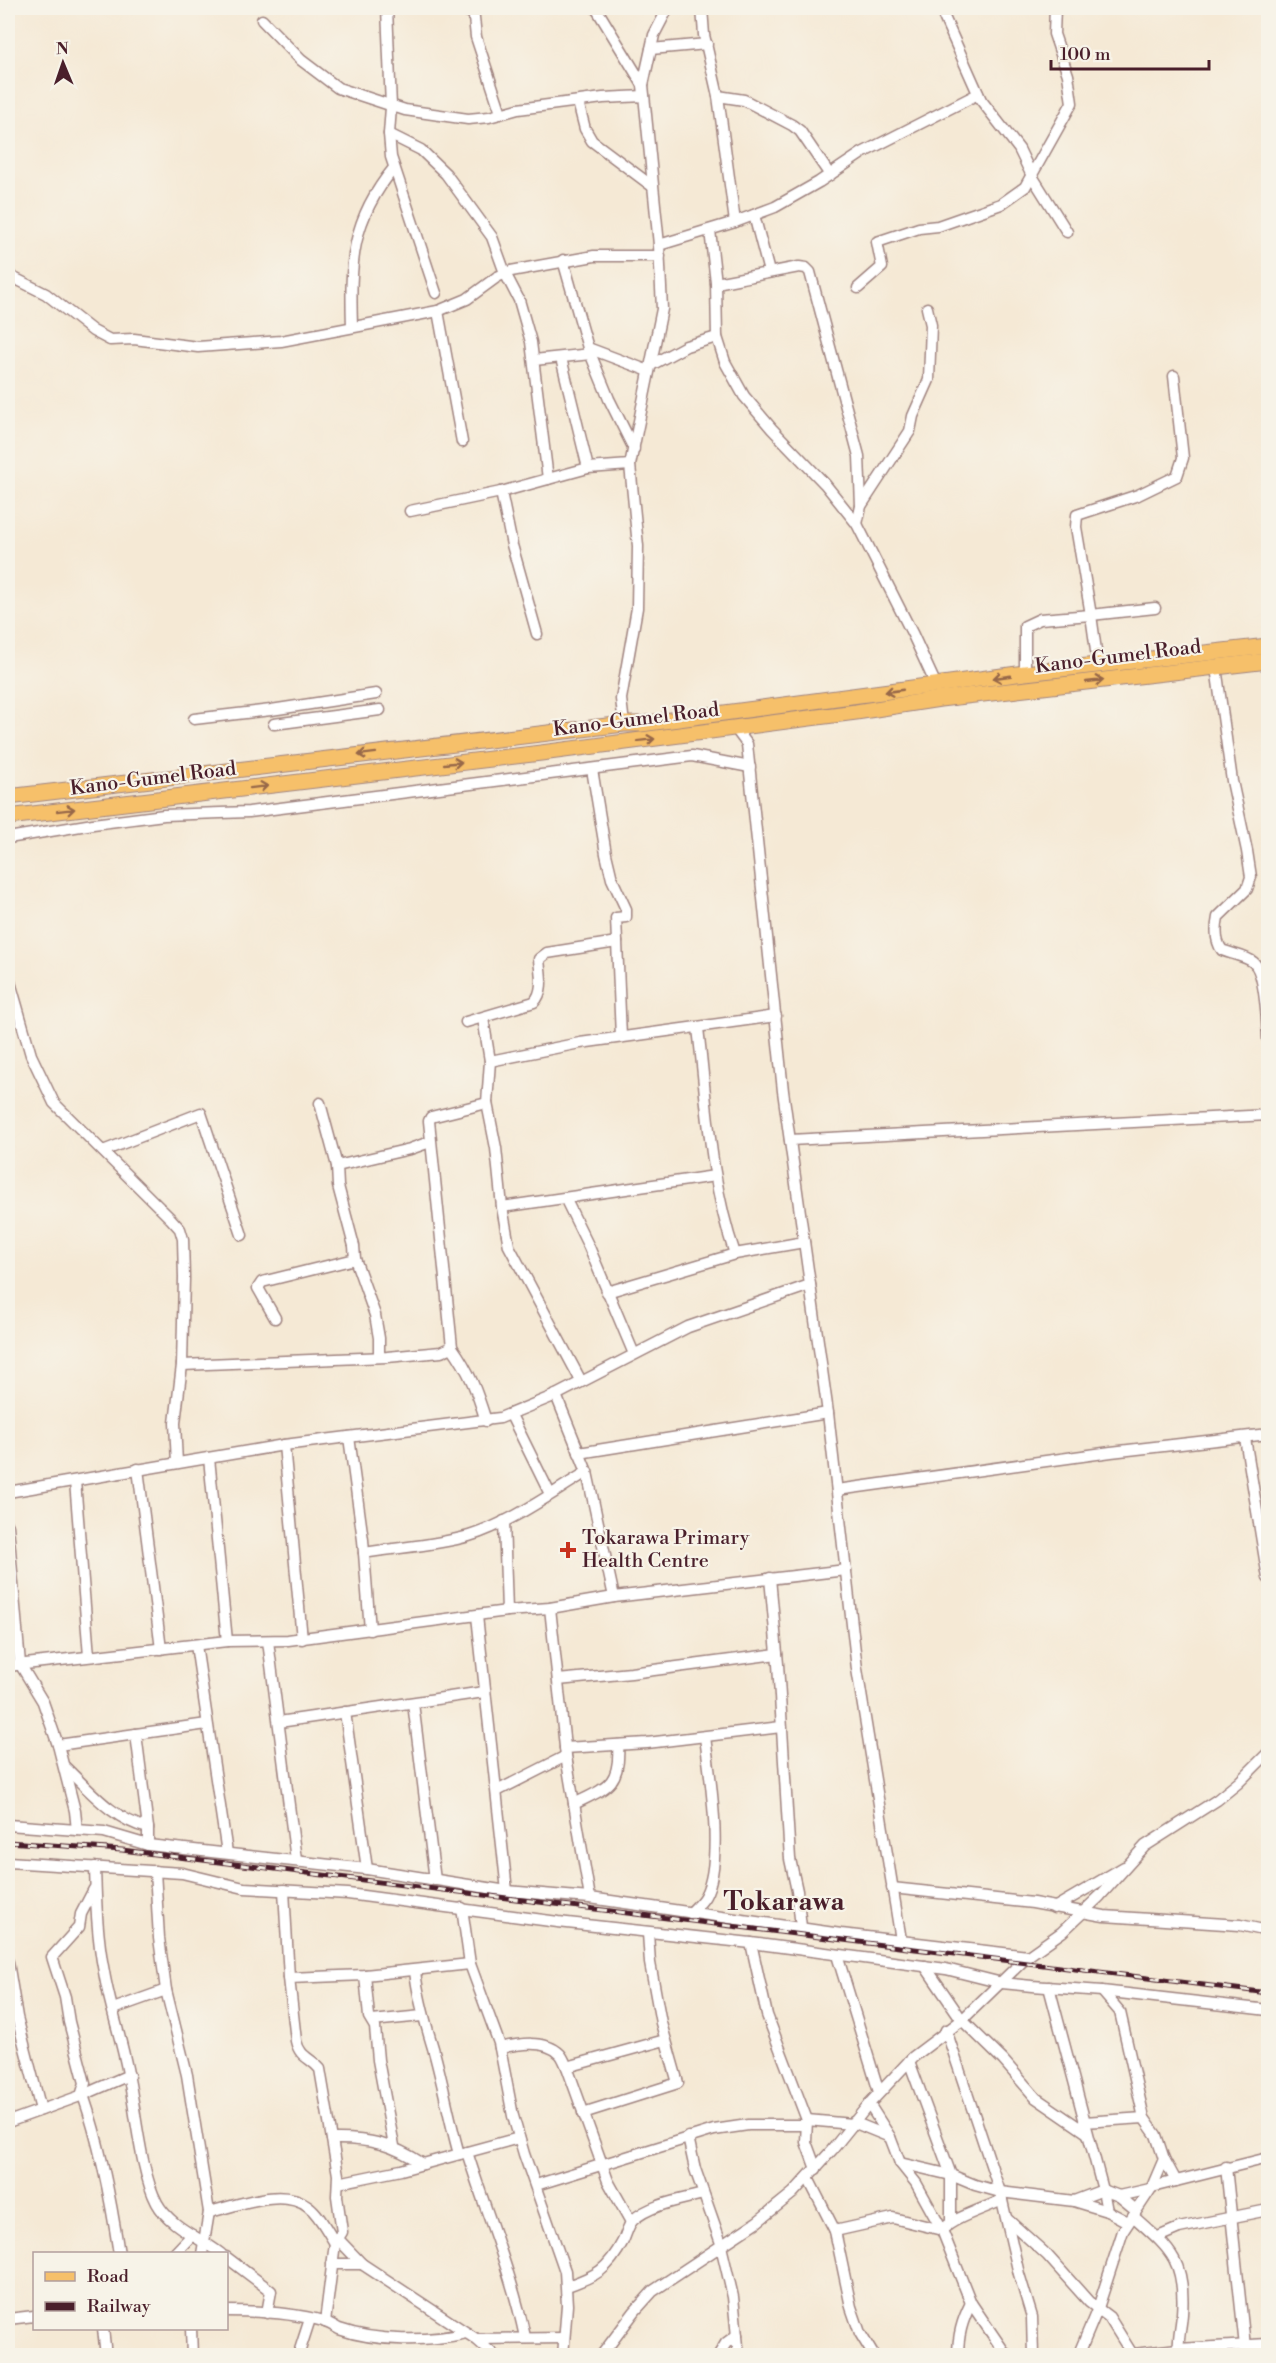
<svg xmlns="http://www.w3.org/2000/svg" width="1276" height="2363" viewBox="0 0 1276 2363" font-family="'Libre Bodoni',serif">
  <rect width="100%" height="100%" fill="#f7f3e8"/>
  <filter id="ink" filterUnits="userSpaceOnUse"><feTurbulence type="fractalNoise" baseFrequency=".0167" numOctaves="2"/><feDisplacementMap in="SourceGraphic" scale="12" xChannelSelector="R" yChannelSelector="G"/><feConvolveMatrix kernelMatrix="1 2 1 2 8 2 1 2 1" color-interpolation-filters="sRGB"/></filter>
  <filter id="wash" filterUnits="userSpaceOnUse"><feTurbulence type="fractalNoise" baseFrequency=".008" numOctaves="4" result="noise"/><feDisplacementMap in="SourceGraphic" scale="24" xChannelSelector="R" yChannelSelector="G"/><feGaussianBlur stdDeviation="1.35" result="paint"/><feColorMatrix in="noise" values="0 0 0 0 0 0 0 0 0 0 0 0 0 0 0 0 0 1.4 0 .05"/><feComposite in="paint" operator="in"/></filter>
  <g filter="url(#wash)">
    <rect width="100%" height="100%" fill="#f5e9d5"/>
  </g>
  <g filter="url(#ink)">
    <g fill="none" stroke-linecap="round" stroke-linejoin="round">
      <defs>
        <g id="minor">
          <polyline points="387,8 391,107 389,134 391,157 436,293"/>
          <polyline points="460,8 472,13"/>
          <polyline points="473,8 476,37 501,113"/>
          <polyline points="596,8 643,85"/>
          <polyline points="702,8 704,35 718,96 735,222"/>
          <polyline points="940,8 981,100 1019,149 1032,176 1067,232"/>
          <polyline points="262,20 301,60 338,88 405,110 468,119 489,117 518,109 603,98 644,96"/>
          <polyline points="651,49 707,44"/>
          <polyline points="718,96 744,100 792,125 800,131 830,175"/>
          <polyline points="578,102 585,129 592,141 652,186"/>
          <polyline points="389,134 421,150 446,174 492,237 505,273 519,300 531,342 548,479"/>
          <polyline points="754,215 769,272"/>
          <polyline points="710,230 716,283 717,337 725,362 744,396 772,429 825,484 857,524 913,635 936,685"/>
          <polyline points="659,245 735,222 775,207 819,182 862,153 978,94"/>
          <polyline points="563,260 588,348 609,399 634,449"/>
          <polyline points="8,275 46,294 93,331 110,340 134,339 198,347 281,341 438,311 467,299 497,277 511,271 594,256 660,256"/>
          <polyline points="716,283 799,267 806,268 810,272 859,456 861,506"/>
          <polyline points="858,288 882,267 877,242 919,228 938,226 1001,204 1025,187 1072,103 1068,75 1054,34 1055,8"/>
          <polyline points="438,311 462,442"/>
          <path d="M352,326c-2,-64 -1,-106 42,-158"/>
          <polyline points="588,348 649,371"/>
          <polyline points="561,358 588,468"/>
          <polyline points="534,360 591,354"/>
          <polyline points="651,365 686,346 717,337"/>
          <polyline points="501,492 512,545 537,634"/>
          <polyline points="410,511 501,492 588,468 630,465"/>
          <polyline points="857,524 861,506 910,431 913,416 929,380 931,325 927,308"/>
          <polyline points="1155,608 1091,615 1076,527 1077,515 1138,495 1177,476 1183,458 1174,376"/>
          <path d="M1216,667l16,114 15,70 4,26 -4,12 -29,28c-2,10 -3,24 4,33 9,4 24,6 31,12 13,10 14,62 15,78"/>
          <polyline points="1025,673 1025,626 1040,619 1091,615 1098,665"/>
          <polyline points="194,719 271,710 376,694"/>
          <polyline points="274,724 380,710"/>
          <polyline points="624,724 621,699 637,608 638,546 630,465 662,309 659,245 643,85 654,35 668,8"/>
          <polyline points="735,728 747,744 783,1091 828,1413 857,1669 901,1940"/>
          <polyline points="592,769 606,854 612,879 626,909 626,917 616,918 621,1037"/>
          <polyline points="8,838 93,824 164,815 249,812 692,756 750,767"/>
          <polyline points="8,975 31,1055 54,1103 171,1219 180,1229 183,1239 184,1278 182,1365 175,1423 177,1463"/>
          <polyline points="483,1018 490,1061 487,1103 496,1148 502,1207 509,1246 581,1381"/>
          <path d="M466,1022l68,-20c11,-11 6,-29 5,-43l8,-6 70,-11"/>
          <path d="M698,1028c9,76 12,154 37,226"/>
          <polyline points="490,1061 580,1043 776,1016"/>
          <polyline points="320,1103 337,1166 338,1186 354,1246 355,1259 375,1315 379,1338 379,1357"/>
          <polyline points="790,1140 1268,1115"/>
          <polyline points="103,1151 201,1113 242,1235"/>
          <polyline points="337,1166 410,1149 430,1142"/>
          <polyline points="565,1198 589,1247 634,1354"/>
          <polyline points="502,1207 715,1176"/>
          <polyline points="607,1292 735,1254 804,1242"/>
          <polyline points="275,1318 258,1288 262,1282 355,1259"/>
          <polyline points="182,1365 387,1357 441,1352 452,1347"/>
          <polyline points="556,1395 587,1472 614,1597"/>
          <polyline points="511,1415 550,1494"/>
          <path d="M486,1421c-9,-29 -16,-49 -34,-74l-23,-226 2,-4 56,-14"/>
          <polyline points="349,1437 363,1540 370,1630"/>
          <polyline points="1245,1438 1268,1578"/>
          <polyline points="284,1445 302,1639"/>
          <polyline points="579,1453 828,1413"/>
          <polyline points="209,1458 227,1641"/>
          <polyline points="138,1469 161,1649"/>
          <polyline points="75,1481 89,1656"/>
          <polyline points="837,1490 1111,1452 1268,1434"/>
          <polyline points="8,1492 284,1445 500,1418 556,1395 688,1327 810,1285"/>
          <polyline points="504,1521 507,1611"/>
          <polyline points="8,1526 20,1664 43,1702 58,1745 75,1811 77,1830"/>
          <path d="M364,1553c35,-6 70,-7 105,-17 42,-13 81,-42 118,-64"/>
          <polyline points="770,1578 778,1664 790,1859 797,1891 801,1927"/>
          <polyline points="550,1608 566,1756 590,1898"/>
          <polyline points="477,1616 507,1891"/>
          <polyline points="268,1641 296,1860"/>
          <polyline points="196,1645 227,1853"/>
          <polyline points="8,1666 227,1641 288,1640 507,1611 550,1608 614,1597 846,1570"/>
          <polyline points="558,1680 631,1673 777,1654"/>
          <polyline points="413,1703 435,1880"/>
          <polyline points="345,1712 367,1869"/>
          <polyline points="279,1722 484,1692"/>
          <polyline points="136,1734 148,1828 148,1845"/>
          <polyline points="58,1745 207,1724"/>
          <polyline points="565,1748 647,1743 781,1727"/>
          <path d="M65,1767c25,24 49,53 83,61"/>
          <polyline points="497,1791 566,1756"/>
          <path d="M574,1804c32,-16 47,-19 44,-59"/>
          <polyline points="8,1825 104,1832 148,1845 367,1869 507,1891 590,1898 841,1934 1028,1956"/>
          <polyline points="8,1862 182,1873 244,1888 348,1894 558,1922 751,1943 946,1969 1002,1983 1032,1986 1102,1991 1268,2010"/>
          <path d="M95,1867c1,35 2,70 9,105 6,36 19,71 25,107 7,34 12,95 28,124 13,24 44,35 64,51"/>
          <polyline points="155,1871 159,1938 166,1990 187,2075 209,2212 202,2254"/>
          <polyline points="892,1888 1033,1903 1104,1916 1240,1925 1268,1931"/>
          <path d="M284,1890l5,88 7,63c4,17 14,16 24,28l18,106 -1,21 5,36 -7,11 -10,79"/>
          <polyline points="462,1908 470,1964 499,2043 513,2116 524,2154 565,2271 567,2305 563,2356"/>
          <polyline points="1054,1908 1124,1867"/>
          <path d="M690,1913c5,-5 12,-11 15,-17 19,-34 5,-120 0,-159"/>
          <polyline points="751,1943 767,2015 807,2120 806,2142 816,2169"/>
          <polyline points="837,1955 879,2092"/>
          <polyline points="1268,1957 1268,1958"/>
          <polyline points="8,1962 17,2017 41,2110"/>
          <polyline points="925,1966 962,2020 1003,2060 1036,2098 1087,2133"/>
          <path d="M415,1971c3,27 10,51 18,77 10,35 16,71 26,106"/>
          <polyline points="365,1975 369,2017 375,2027 378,2060 394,2146"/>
          <polyline points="289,1978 365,1975 470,1964"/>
          <polyline points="1049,1987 1103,2190 1107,2211"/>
          <polyline points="1102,1991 1120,2012 1144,2118 1156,2135 1164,2159 1176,2181"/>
          <polyline points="113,2009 166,1990"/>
          <polyline points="372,2021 422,2016"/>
          <polyline points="946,2030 1000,2192 1019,2274 1032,2317 1033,2356"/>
          <path d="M500,2048c18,-4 45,-9 60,6 3,3 5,9 7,13l41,114 23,41"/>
          <polyline points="909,2061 951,2175 951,2221"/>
          <polyline points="567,2067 665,2040"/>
          <path d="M83,2095c18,52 28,105 36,159"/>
          <polyline points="81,2096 85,2083 69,2022 65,1997 52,1957 79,1927 81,1914 94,1889"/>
          <polyline points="869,2104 890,2137 900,2163 916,2183 942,2230 971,2303 1007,2356"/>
          <polyline points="583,2113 678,2083 661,2023 650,1963 648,1933"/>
          <polyline points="807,2120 852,2124"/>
          <polyline points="8,2122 83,2095 129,2075"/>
          <polyline points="853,2122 890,2137"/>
          <polyline points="1084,2122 1144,2118"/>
          <polyline points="688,2137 695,2169 722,2246"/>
          <path d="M332,2139c37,-1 60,5 91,25"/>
          <path d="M467,2152c19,61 45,122 58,185"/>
          <polyline points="900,2163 951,2175 975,2185 1000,2192 1074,2201 1107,2211 1128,2222"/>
          <polyline points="1226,2167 1246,2356"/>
          <polyline points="808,2178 835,2231 851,2307 860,2333 874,2356"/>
          <polyline points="338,2183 401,2170 519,2138"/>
          <polyline points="536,2185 714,2130 748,2125 806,2125"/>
          <polyline points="1152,2187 1268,2158"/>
          <polyline points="1119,2196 1150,2189"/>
          <polyline points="1074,2201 1103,2190 1119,2196 1136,2210"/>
          <path d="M209,2212c28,-6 73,-26 99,-6 12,9 19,25 27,37"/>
          <path d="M1133,2216c37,33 53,44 49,98 -1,14 -5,28 -3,42"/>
          <polyline points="1007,2219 1047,2255 1089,2302 1109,2317 1132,2354"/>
          <path d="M835,2231l58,-13 49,12c13,-13 42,-21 60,-30"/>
          <polyline points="1158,2237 1179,2228 1268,2210"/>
          <polyline points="339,2240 362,2264 476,2339 495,2356"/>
          <polyline points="721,2246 733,2297 739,2356"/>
          <polyline points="174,2254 192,2235"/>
          <polyline points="226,2257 271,2291 267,2313"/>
          <polyline points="332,2264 362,2264"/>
          <path d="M567,2286c29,-10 41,-16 56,-45 3,-6 5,-16 10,-21 18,-16 48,-20 70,-26"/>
          <path d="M226,2311c32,0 66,2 97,10 6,2 11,5 16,8 37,13 90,13 128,4"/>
          <polyline points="8,2319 34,2316"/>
          <polyline points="103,2328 106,2356"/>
          <polyline points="191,2328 192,2356"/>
          <polyline points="476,2339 564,2338"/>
          <polyline points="298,2356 310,2319"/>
          <polyline points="601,2356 635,2311 653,2291 757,2222 793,2193 832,2150 869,2104 913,2057 962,2020 1028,1956 1062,1932 1100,1896 1145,1846 1217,1800 1238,1783 1268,1753"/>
          <polyline points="718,2356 726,2343 737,2335"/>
          <path d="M958,2356c0,-21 4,-35 13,-53"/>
          <polyline points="1078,2356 1098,2308 1123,2231 1152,2187 1164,2159"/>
          <polyline points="1116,2356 1178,2349 1268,2344"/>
        </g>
        <g id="primary">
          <polyline points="8,797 624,724 641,724 1025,673 1268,646"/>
          <polyline points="8,817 541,753 856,712 940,699 1268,661"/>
        </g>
      </defs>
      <use href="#minor" stroke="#a08480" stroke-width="13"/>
      <use href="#primary" stroke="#a08480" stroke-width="17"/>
      <use href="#minor" stroke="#fff" stroke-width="10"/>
      <use href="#primary" stroke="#f6c06b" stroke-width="15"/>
      <defs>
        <polyline id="rail" points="8,1842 122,1850 1268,1993"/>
      </defs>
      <use href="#rail" stroke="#4a1f2b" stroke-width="5"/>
      <use href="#rail" stroke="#f7f3e8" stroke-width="3" stroke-dasharray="9" stroke-linecap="butt"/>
    </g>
    <defs><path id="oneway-shaft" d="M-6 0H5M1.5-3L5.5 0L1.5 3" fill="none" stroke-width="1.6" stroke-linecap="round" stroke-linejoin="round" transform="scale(1.5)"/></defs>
    <g stroke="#976748">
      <use href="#oneway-shaft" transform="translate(1002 677) rotate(172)"/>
      <use href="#oneway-shaft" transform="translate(1095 681) rotate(-6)"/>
      <use href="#oneway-shaft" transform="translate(894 691) rotate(172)"/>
      <use href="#oneway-shaft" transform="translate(646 740) rotate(-7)"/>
      <use href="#oneway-shaft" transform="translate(367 754) rotate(173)"/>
      <use href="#oneway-shaft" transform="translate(453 763) rotate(-6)"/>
      <use href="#oneway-shaft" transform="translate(259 787) rotate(-7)"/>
      <use href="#oneway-shaft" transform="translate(66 810) rotate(-7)"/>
    </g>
  </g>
  <path fill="#c8321e" stroke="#f7f3e8" stroke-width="2" d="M565 1541h6v6h6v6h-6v6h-6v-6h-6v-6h6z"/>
  <g text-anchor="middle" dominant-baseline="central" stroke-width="4.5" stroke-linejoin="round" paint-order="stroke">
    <g font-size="20" fill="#4a1f2b" stroke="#f7f3e8">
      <text transform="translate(1118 657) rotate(-7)">Kano-Gumel Road</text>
      <text transform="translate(636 720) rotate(-7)">Kano-Gumel Road</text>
      <text transform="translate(153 779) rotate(-7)">Kano-Gumel Road</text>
    </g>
    <g font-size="20" fill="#4a1f2b" stroke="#f7f3e8" text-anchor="start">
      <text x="582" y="1538">Tokarawa Primary<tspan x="582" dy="23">Health Centre</tspan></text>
    </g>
    <g font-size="26" font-weight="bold" fill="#4a1f2b" stroke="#f7f3e8">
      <text x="784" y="1902">Tokarawa</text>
    </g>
  </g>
  <rect width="1276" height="2363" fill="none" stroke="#f7f3e8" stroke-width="30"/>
  <rect x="33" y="2252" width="195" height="78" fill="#f7f3e8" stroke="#b29e9c" stroke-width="1.5"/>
  <rect x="45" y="2272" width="30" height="9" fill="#f6c06b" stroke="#b29e9c" stroke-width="1.5"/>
  <text x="87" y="2282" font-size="18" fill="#4a1f2b">Road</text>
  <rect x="45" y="2302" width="30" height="9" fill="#4a1f2b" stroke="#b29e9c" stroke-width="1.5"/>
  <text x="87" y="2312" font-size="18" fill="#4a1f2b">Railway</text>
  <g transform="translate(63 63) rotate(358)" stroke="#f7f3e8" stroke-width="4.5" paint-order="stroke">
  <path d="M0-4.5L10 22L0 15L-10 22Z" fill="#4a1f2b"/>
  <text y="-9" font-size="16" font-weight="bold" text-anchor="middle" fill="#4a1f2b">N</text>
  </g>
  <path d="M1051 60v9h158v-9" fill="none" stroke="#4a1f2b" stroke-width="3"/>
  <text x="1060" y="60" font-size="18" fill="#4a1f2b" stroke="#f7f3e8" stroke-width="4.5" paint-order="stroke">100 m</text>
</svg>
